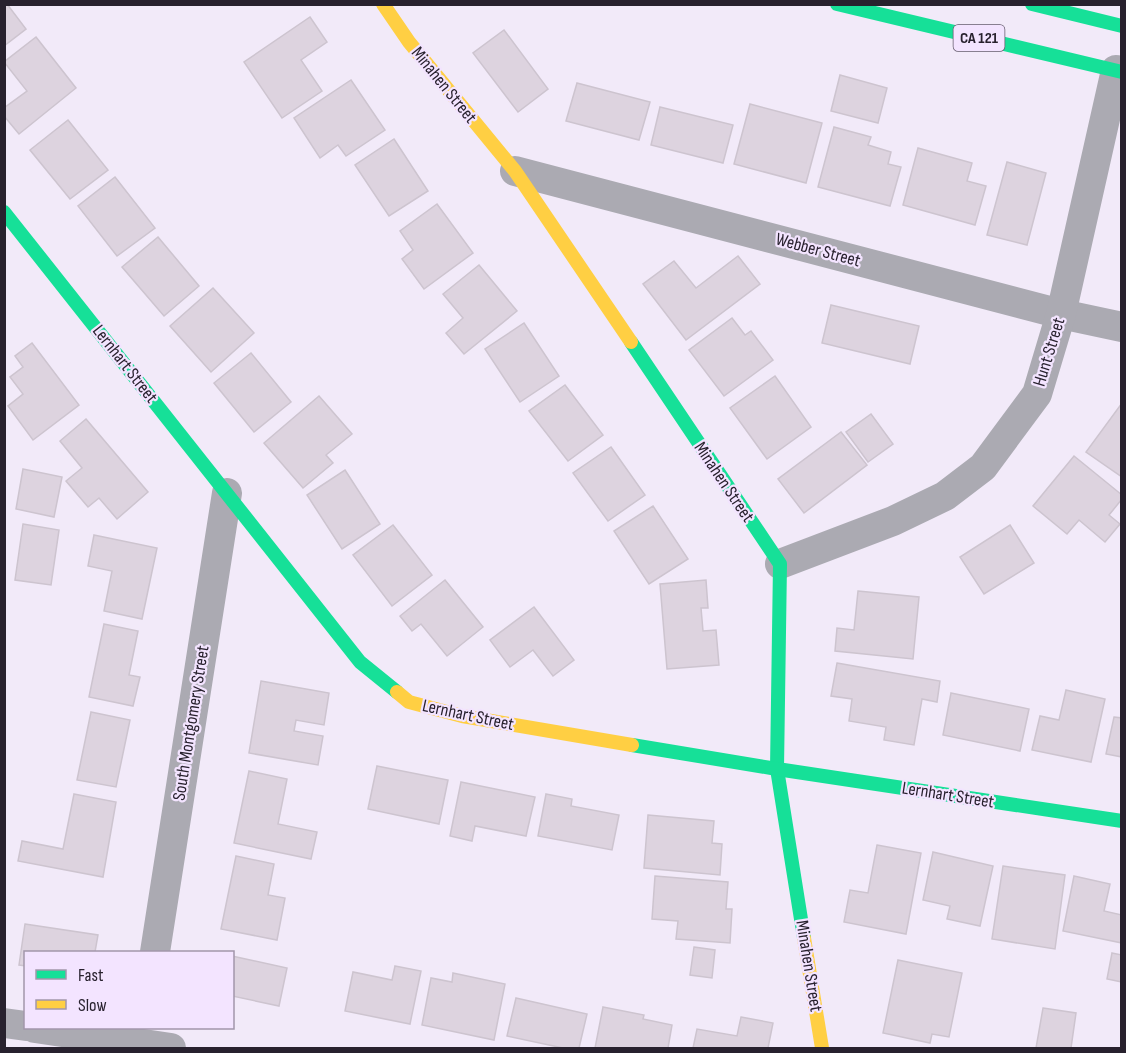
<svg xmlns="http://www.w3.org/2000/svg" width="1126" height="1053" viewBox="0 0 1126 1053" font-family="'Sofia Sans Condensed',sans-serif">
  <rect width="100%" height="100%" fill="#f2eaf9"/>
  <g fill="#ddd3df" stroke="#cdc4cf" stroke-width="1.5">
    <polygon points="4,4 7,4 26,29 4,46"/>
    <polygon points="310,17 327,42 301,60 322,91 282,118 244,62"/>
    <polygon points="504,30 548,89 518,112 473,53"/>
    <polygon points="36,37 76,88 19,134 4,116 4,108 27,91 4,62"/>
    <polygon points="840,75 887,88 878,123 831,111"/>
    <polygon points="351,80 385,130 346,156 338,145 320,158 294,118"/>
    <polygon points="577,83 650,102 639,140 566,121"/>
    <polygon points="750,104 822,123 806,183 734,164"/>
    <polygon points="660,107 733,125 723,163 651,145"/>
    <polygon points="68,120 108,170 70,199 30,150"/>
    <polygon points="834,127 871,137 868,145 891,152 888,164 901,167 890,206 818,187"/>
    <polygon points="394,139 428,191 389,216 355,165"/>
    <polygon points="918,148 972,163 967,181 986,186 975,225 903,205"/>
    <polygon points="1007,162 1046,173 1027,245 987,235"/>
    <polygon points="115,177 155,228 117,256 78,206"/>
    <polygon points="437,204 473,253 424,289 402,259 413,250 400,231"/>
    <polygon points="158,237 199,286 164,316 122,267"/>
    <polygon points="738,256 760,284 686,340 643,284 674,261 696,288"/>
    <polygon points="479,265 517,311 464,354 446,333 463,318 443,294"/>
    <polygon points="213,288 254,333 211,372 170,326"/>
    <polygon points="831,305 919,326 910,364 822,343"/>
    <polygon points="732,318 745,335 751,331 773,360 724,396 689,350"/>
    <polygon points="524,323 559,376 520,402 485,349"/>
    <polygon points="32,343 79,405 33,440 8,406 23,394 10,377 23,367 15,356"/>
    <polygon points="251,353 291,402 254,432 214,383"/>
    <polygon points="775,376 811,427 767,459 730,408"/>
    <polygon points="565,385 603,435 568,461 529,411"/>
    <polygon points="319,396 352,434 326,455 333,463 303,488 264,443"/>
    <polygon points="1122,403 1122,477 1086,452"/>
    <polygon points="871,414 893,444 868,462 846,432"/>
    <polygon points="86,419 148,492 117,519 99,498 88,507 66,481 82,468 60,441"/>
    <polygon points="841,432 867,465 804,513 778,479"/>
    <polygon points="611,447 645,495 608,521 573,473"/>
    <polygon points="1074,456 1122,495 1122,499 1109,515 1120,524 1105,542 1079,520 1067,534 1033,506"/>
    <polygon points="23,469 62,477 54,517 16,509"/>
    <polygon points="345,470 380,524 342,549 307,495"/>
    <polygon points="653,506 688,559 649,584 614,531"/>
    <polygon points="23,524 59,530 51,585 15,580"/>
    <polygon points="393,525 432,575 392,606 353,555"/>
    <polygon points="1010,525 1034,563 984,594 960,557"/>
    <polygon points="94,535 157,548 142,619 104,611 112,571 88,566"/>
    <polygon points="445,580 483,627 447,656 421,624 412,631 400,616"/>
    <polygon points="706,580 708,608 701,608 703,631 716,630 719,665 667,669 660,584"/>
    <polygon points="858,591 919,597 913,659 835,651 837,628 854,630"/>
    <polygon points="534,607 574,660 553,676 533,650 510,667 490,640"/>
    <polygon points="104,624 138,631 129,675 140,677 133,706 89,697"/>
    <polygon points="837,663 940,681 937,702 922,699 914,745 884,740 886,727 849,721 852,699 831,696"/>
    <polygon points="261,681 329,693 324,725 296,720 294,731 323,736 318,765 249,753"/>
    <polygon points="1066,690 1105,699 1091,762 1032,750 1040,716 1059,720"/>
    <polygon points="951,693 1029,709 1020,751 943,735"/>
    <polygon points="91,712 130,720 116,787 77,780"/>
    <polygon points="1114,717 1122,718 1122,757 1106,754"/>
    <polygon points="377,766 448,780 439,824 368,809"/>
    <polygon points="249,771 287,779 278,824 317,832 311,859 234,843"/>
    <polygon points="461,782 535,797 526,836 475,826 472,841 450,836"/>
    <polygon points="74,794 116,802 103,877 18,861 22,841 63,849"/>
    <polygon points="546,794 572,799 571,806 619,815 612,850 538,836"/>
    <polygon points="648,815 714,821 712,843 722,844 720,875 644,868"/>
    <polygon points="877,845 921,853 906,934 844,922 850,890 868,893"/>
    <polygon points="933,852 993,866 980,926 947,919 950,906 923,900"/>
    <polygon points="236,856 274,864 268,895 285,898 277,940 221,929"/>
    <polygon points="1003,866 1065,875 1055,949 992,939"/>
    <polygon points="655,876 728,882 726,909 732,909 730,943 676,939 678,921 652,919"/>
    <polygon points="1074,876 1110,884 1104,911 1122,915 1122,943 1063,931"/>
    <polygon points="25,924 98,935 95,952 26,952 26,966 19,965"/>
    <polygon points="694,947 715,950 712,978 690,975"/>
    <polygon points="1112,953 1122,955 1122,982 1107,979"/>
    <polygon points="232,956 287,968 279,1006 232,996"/>
    <polygon points="898,960 962,973 949,1037 932,1034 930,1043 883,1033"/>
    <polygon points="395,966 421,971 410,1024 345,1011 353,972 392,980"/>
    <polygon points="453,973 505,984 494,1040 422,1025 431,978 452,982"/>
    <polygon points="516,998 587,1014 579,1048 563,1048 507,1036"/>
    <polygon points="603,1007 644,1015 643,1019 672,1025 668,1048 595,1048"/>
    <polygon points="1043,1008 1076,1013 1071,1048 1036,1048"/>
    <polygon points="741,1017 773,1023 768,1048 693,1048 697,1029 737,1036"/>
  </g>
  <g fill="none" stroke-linecap="round" stroke-linejoin="round">
    <g stroke="#abaab2" stroke-width="30">
      <polyline points="515,171 1061,314 1122,327"/>
      <polyline points="780,564 893,521 945,496 983,467 1037,394 1061,314 1116,70"/>
      <polyline points="155,952 227,493"/>
      <polyline points="4,1023 26,1026"/>
      <polyline points="35,1028 171,1048"/>
    </g>
    <g stroke="#16e098" stroke-width="14">
      <polyline points="837,4 1122,72"/>
      <polyline points="1032,4 1122,26"/>
      <polyline points="4,212 360,662 397,692"/>
      <polyline points="631,342 780,564 777,769 804,938"/>
      <polyline points="632,745 777,769 1122,821"/>
    </g>
    <g stroke="#ffcf43" stroke-width="14">
      <polyline points="383,4 409,42 515,171 631,342"/>
      <polyline points="397,692 409,702 462,716 632,745"/>
      <polyline points="804,938 822,1048"/>
    </g>
  </g>
  <g text-anchor="middle" dominant-baseline="central" stroke-width="4.5" stroke-linejoin="round" paint-order="stroke">
    <rect fill="#f3e4ff" stroke="#655c6d" stroke-width="1.5" x="953.5" y="25" width="51" height="26" rx="4.5"/>
    <g font-size="16" font-weight="bold" fill="#28212e">
      <text x="979" y="38">CA 121</text>
    </g>
    <g font-size="18" fill="#28212e" stroke="#f3e4ff">
      <text transform="translate(444 85) rotate(51)">Minahen Street</text>
      <text transform="translate(818 250) rotate(15)">Webber Street</text>
      <text transform="translate(1049 352) rotate(-73)">Hunt Street</text>
      <text transform="translate(125 364) rotate(52)">Lernhart Street</text>
      <text transform="translate(724 482) rotate(56)">Minahen Street</text>
      <text transform="translate(468 715) rotate(12)">Lernhart Street</text>
      <text transform="translate(191 723) rotate(-81)">South Montgomery Street</text>
      <text transform="translate(948 795) rotate(9)">Lernhart Street</text>
      <text transform="translate(809 966) rotate(81)">Minahen Street</text>
    </g>
  </g>
  <rect width="1126" height="1053" fill="none" stroke="#28212e" stroke-width="12"/>
  <rect x="24" y="951" width="210" height="78" fill="#f3e4ff" stroke="#a296ab" stroke-width="1.5"/>
  <rect x="36" y="970" width="30" height="9" fill="#16e098" stroke="#a296ab" stroke-width="1.5"/>
  <text x="78" y="981" font-size="18" fill="#28212e">Fast</text>
  <rect x="36" y="1000" width="30" height="9" fill="#ffcf43" stroke="#a296ab" stroke-width="1.5"/>
  <text x="78" y="1011" font-size="18" fill="#28212e">Slow</text>
</svg>
